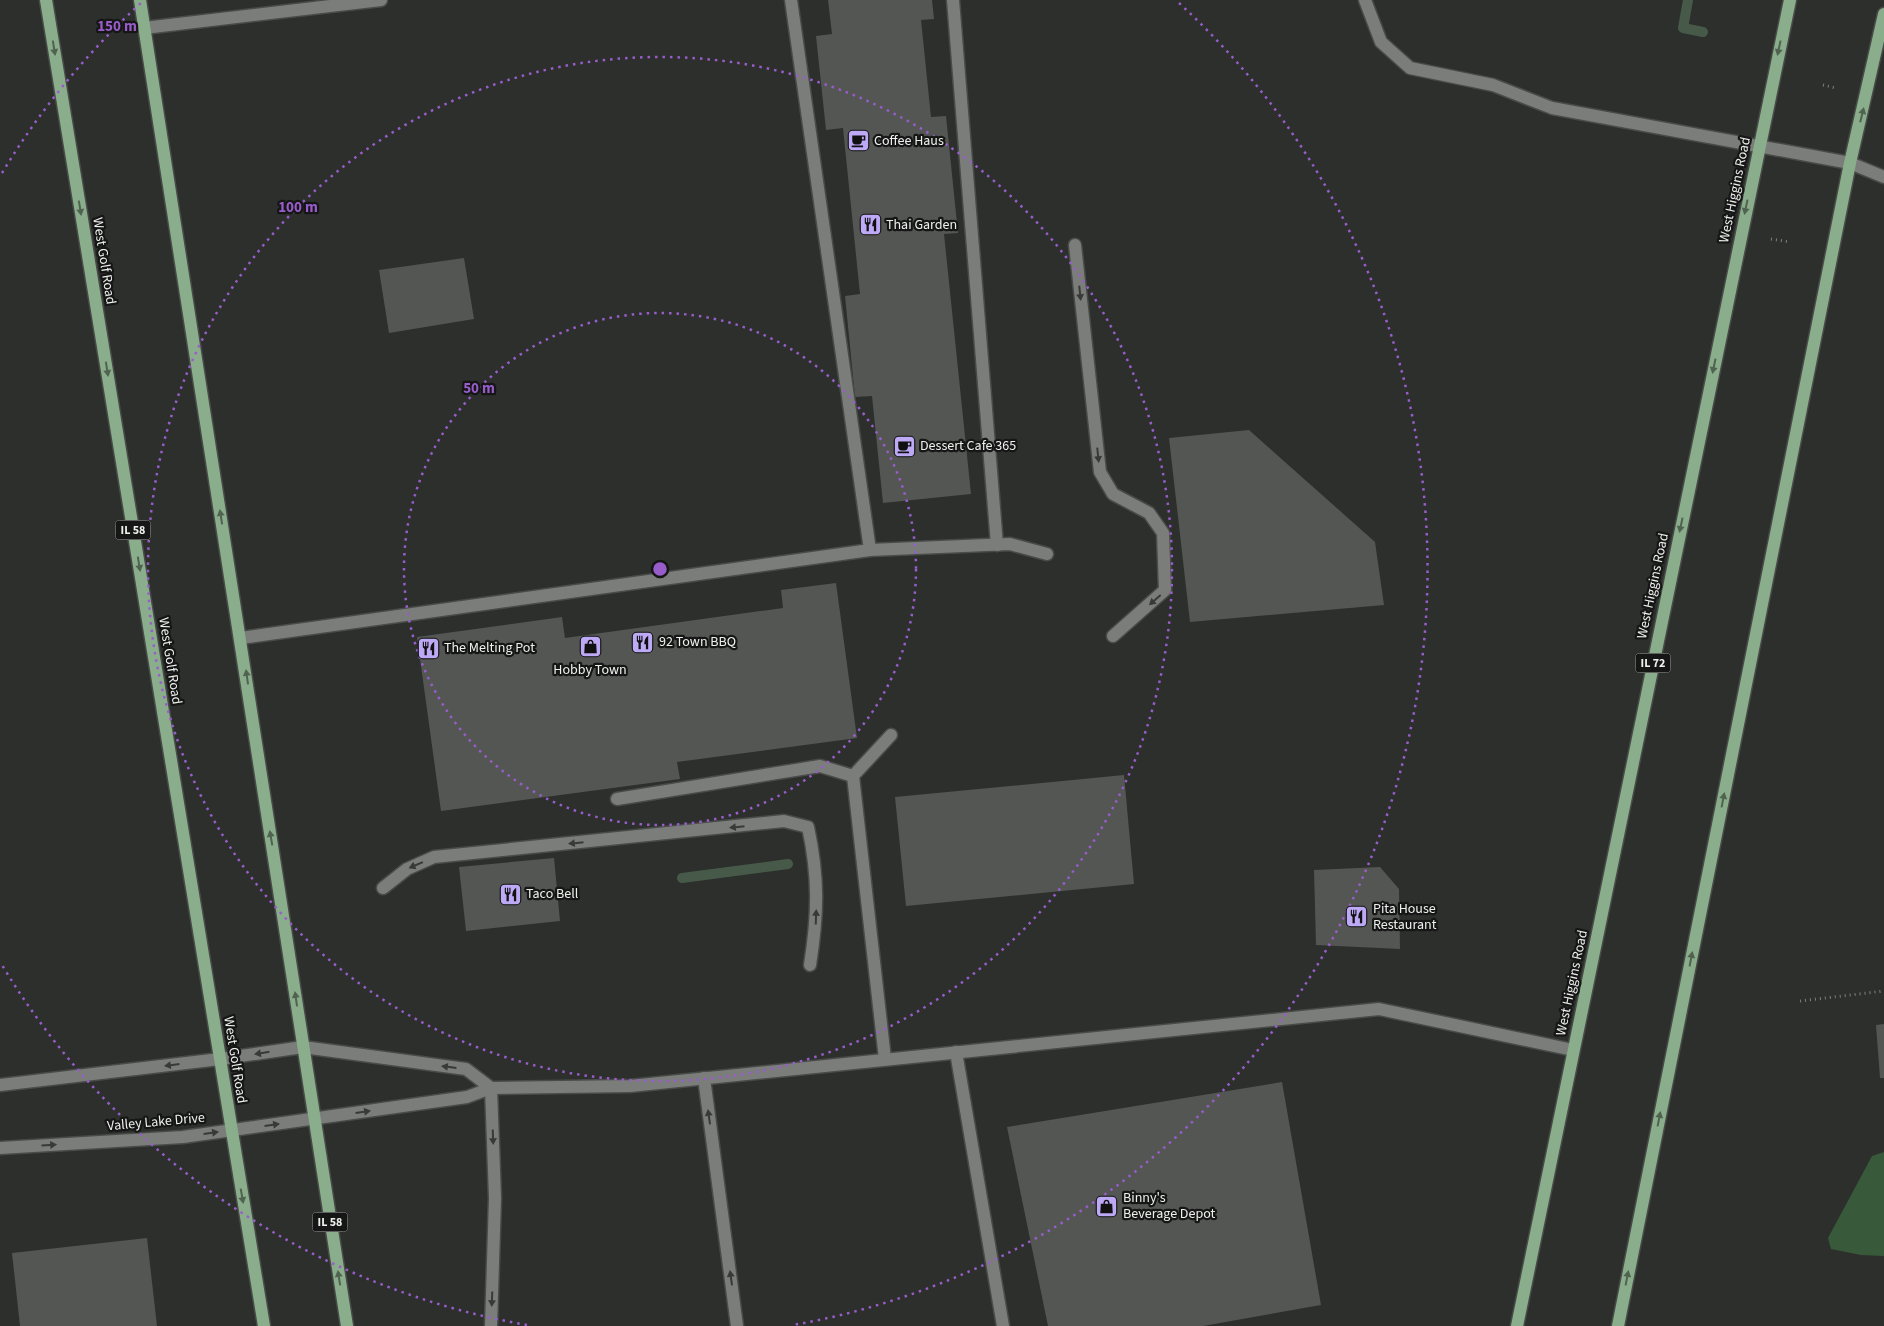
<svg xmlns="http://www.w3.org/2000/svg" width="1884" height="1326" viewBox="0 0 1884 1326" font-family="'Source Sans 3',sans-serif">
  <rect width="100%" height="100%" fill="#2c2f2c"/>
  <polygon fill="#39593b" points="1884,1152 1884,1256 1861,1255 1831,1249 1828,1238 1872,1156"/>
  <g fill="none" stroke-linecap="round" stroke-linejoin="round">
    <g stroke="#475a4a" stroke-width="10">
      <polyline points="1688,0 1683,28 1703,32"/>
      <polyline points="682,878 788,864"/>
    </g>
  </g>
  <g fill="#535653">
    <polygon points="828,0 932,0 934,19 921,20 931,117 946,116 958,233 944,234 971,494 883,503 872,396 855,397 845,296 860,294 843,128 826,130 816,36 832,34"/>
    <polygon points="464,258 474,319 389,333 379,270"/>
    <polygon points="1249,430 1375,542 1384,605 1190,622 1169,438"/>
    <polygon points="836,583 857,738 677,762 680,779 441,811 417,637 562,617 565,638 783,608 781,590"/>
    <polygon points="1124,775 1134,884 906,906 895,797"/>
    <polygon points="554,858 560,921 466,931 459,867"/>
    <polygon points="1380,867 1399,889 1400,949 1316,945 1314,870"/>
    <polygon points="1884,1024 1884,1078 1880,1078 1876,1025"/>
    <polygon points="1282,1082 1321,1305 1203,1326 1048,1326 1007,1127"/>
    <polygon points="147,1238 157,1326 20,1326 12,1253"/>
  </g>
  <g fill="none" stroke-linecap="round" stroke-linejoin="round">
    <defs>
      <g id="minor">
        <polyline points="953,0 997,545"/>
        <polyline points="1365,0 1381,42 1410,68 1493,85 1552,108 1850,163 1884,177"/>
        <polyline points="144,28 381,0"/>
        <polyline points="1075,245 1100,472 1113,494 1149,513 1163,533 1165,590 1113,636"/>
        <polyline points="870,550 1010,544 1047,554"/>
        <polyline points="241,638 870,550 791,0"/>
        <polyline points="617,799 820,766 853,776"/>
        <path d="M383,888l24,-19 27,-12 350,-36 24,6c11,51 10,87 2,138"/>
        <polyline points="956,1052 1003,1326"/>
        <polyline points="885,1059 853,776 891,735"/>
        <polyline points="704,1078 737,1326"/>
        <polyline points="0,1085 220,1059 303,1047 466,1069 491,1088"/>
        <polyline points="0,1148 183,1137 467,1097 491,1088 630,1086 1379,1009 1573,1050"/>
        <polyline points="491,1326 495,1198 491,1088"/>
      </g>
      <g id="major">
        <polyline points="46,0 264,1326"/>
        <polyline points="140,0 347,1326"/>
        <polyline points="1517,1326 1790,0"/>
        <polyline points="1618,1326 1850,163 1884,14"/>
      </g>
    </defs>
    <use href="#minor" stroke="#484b48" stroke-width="15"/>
    <use href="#major" stroke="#484b48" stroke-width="15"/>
    <g stroke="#7e807e" stroke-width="3" stroke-dasharray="1 4" stroke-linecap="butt">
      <polyline points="1823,85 1836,88"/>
      <polyline points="1771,239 1790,242"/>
      <polyline points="1800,1001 1884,991"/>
    </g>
    <use href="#minor" stroke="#7a7d7a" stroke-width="12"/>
    <use href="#major" stroke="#8aae8c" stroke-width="12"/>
  </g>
  <defs><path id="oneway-solid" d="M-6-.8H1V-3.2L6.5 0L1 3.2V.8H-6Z" transform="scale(1.25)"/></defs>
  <g fill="#506250">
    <use href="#oneway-solid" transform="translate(54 48) rotate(81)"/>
    <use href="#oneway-solid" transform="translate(1779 48) rotate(102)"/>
    <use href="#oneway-solid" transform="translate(1862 115) rotate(-76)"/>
    <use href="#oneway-solid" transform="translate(1746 207) rotate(102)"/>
    <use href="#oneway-solid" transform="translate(80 208) rotate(81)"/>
    <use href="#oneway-solid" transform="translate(1714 366) rotate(102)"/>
    <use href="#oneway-solid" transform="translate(107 369) rotate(81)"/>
    <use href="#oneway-solid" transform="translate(221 517) rotate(-99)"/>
    <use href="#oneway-solid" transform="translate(1681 525) rotate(102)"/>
    <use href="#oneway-solid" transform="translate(139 564) rotate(81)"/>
    <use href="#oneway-solid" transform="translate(247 677) rotate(-98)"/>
    <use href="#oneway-solid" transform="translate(1723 800) rotate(-79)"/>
    <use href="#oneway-solid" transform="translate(271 838) rotate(-100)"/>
    <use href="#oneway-solid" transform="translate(1691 959) rotate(-79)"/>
    <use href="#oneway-solid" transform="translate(296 999) rotate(-98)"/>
    <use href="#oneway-solid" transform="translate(1659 1119) rotate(-79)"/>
    <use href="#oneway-solid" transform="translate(242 1196) rotate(80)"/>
    <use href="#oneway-solid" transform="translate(339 1278) rotate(-99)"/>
    <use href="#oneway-solid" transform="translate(1627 1278) rotate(-79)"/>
  </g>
  <g fill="#383a38">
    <use href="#oneway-solid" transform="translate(1080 293) rotate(84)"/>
    <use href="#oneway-solid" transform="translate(1098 455) rotate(84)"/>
    <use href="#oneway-solid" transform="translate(1155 600) rotate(139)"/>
    <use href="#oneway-solid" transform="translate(737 827) rotate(174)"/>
    <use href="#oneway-solid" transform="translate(576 843) rotate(174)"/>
    <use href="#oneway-solid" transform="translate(416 865) rotate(157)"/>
    <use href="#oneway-solid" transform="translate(816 917) rotate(-88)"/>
    <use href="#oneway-solid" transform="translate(262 1053) rotate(171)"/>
    <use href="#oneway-solid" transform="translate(172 1065) rotate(173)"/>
    <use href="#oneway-solid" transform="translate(449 1067) rotate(-173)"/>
    <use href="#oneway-solid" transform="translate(363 1112) rotate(-8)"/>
    <use href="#oneway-solid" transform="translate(709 1117) rotate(-98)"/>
    <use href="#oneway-solid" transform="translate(272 1125) rotate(-8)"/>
    <use href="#oneway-solid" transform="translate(211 1133) rotate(-8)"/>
    <use href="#oneway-solid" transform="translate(493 1137) rotate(88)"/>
    <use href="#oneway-solid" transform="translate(49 1145) rotate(-3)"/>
    <use href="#oneway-solid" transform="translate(731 1278) rotate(-98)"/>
    <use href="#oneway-solid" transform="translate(492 1299) rotate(92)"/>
  </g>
  <g fill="none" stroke="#985dcb" stroke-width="2.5" stroke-dasharray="2.5 5">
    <circle cx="660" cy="569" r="256"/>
    <circle cx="660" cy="569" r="512"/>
    <path d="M527 1325A768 768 0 0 1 2 965M2 173A768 768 0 0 1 141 3M1179 3A768 768 0 0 1 793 1325"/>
  </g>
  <defs>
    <symbol id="cafe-square" viewBox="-11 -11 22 22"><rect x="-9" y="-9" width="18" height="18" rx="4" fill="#bda9f5" stroke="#151615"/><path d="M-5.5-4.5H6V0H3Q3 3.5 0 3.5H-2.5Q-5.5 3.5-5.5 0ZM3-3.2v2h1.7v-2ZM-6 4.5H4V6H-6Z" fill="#111"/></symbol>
    <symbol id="restaurant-square" viewBox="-11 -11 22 22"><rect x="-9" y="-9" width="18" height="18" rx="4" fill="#bda9f5" stroke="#151615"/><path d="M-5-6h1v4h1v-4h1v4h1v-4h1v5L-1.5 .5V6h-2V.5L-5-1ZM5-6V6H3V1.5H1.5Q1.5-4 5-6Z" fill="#111"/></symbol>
    <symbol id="shop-square" viewBox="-11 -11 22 22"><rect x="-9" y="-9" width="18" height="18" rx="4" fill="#bda9f5" stroke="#151615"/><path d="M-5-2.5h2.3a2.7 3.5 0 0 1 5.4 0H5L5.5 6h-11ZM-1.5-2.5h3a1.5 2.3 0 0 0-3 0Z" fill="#111"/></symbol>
  </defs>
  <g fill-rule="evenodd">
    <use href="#cafe-square" x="846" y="128" width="25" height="25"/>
    <use href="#restaurant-square" x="858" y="212" width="25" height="25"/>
    <use href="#cafe-square" x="892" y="434" width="25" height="25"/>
    <use href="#restaurant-square" x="630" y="630" width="25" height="25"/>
    <use href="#shop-square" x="578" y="634" width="25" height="25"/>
    <use href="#restaurant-square" x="416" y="636" width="25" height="25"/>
    <use href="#restaurant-square" x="498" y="882" width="25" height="25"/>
    <use href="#restaurant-square" x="1344" y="904" width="25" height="25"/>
    <use href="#shop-square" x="1094" y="1194" width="25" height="25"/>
  </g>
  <g text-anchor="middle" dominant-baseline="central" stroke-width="4.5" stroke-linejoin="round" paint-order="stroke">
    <g fill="#151615" stroke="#adafad" stroke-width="1">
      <rect x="115.5" y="520.5" width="35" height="19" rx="4"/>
      <rect x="1635.5" y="653.5" width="35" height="19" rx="4"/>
      <rect x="312.5" y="1212.5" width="35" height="19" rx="4"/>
    </g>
    <g font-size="12" font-weight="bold" fill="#eef0ee">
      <text x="133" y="530">IL 58</text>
      <text x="1653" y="663">IL 72</text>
      <text x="330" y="1222">IL 58</text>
    </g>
    <g font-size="14" fill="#eef0ee" stroke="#151615" text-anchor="start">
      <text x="874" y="141">Coffee Haus</text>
      <text x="886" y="225">Thai Garden</text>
      <text x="920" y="446">Dessert Cafe 365</text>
      <text x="659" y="642">92 Town BBQ</text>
      <text x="444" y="648">The Melting Pot</text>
      <text x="590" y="670" text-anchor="middle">Hobby Town</text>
      <text x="526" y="894">Taco Bell</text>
      <text x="1373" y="909">Pita House<tspan x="1373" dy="16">Restaurant</tspan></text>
      <text x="1123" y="1198">Binny's<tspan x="1123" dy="16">Beverage Depot</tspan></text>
    </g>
    <g font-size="14" fill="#eef0ee" stroke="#151615">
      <text transform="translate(1735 190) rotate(-78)">West Higgins Road</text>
      <text transform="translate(104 261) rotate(81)">West Golf Road</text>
      <text transform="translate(1653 586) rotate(-78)">West Higgins Road</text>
      <text transform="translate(170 661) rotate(81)">West Golf Road</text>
      <text transform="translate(1572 983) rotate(-78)">West Higgins Road</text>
      <text transform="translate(235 1060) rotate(81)">West Golf Road</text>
      <text transform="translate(156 1122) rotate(-5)">Valley Lake Drive</text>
    </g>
  </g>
  <circle cx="660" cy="569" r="8" fill="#985dcb" stroke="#151615" stroke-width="2.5"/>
  <g font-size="15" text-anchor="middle" font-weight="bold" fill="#985dcb" stroke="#151615" stroke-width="4.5" stroke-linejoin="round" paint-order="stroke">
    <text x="117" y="31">150 m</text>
    <text x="298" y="212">100 m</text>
    <text x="479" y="393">50 m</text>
  </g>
</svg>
